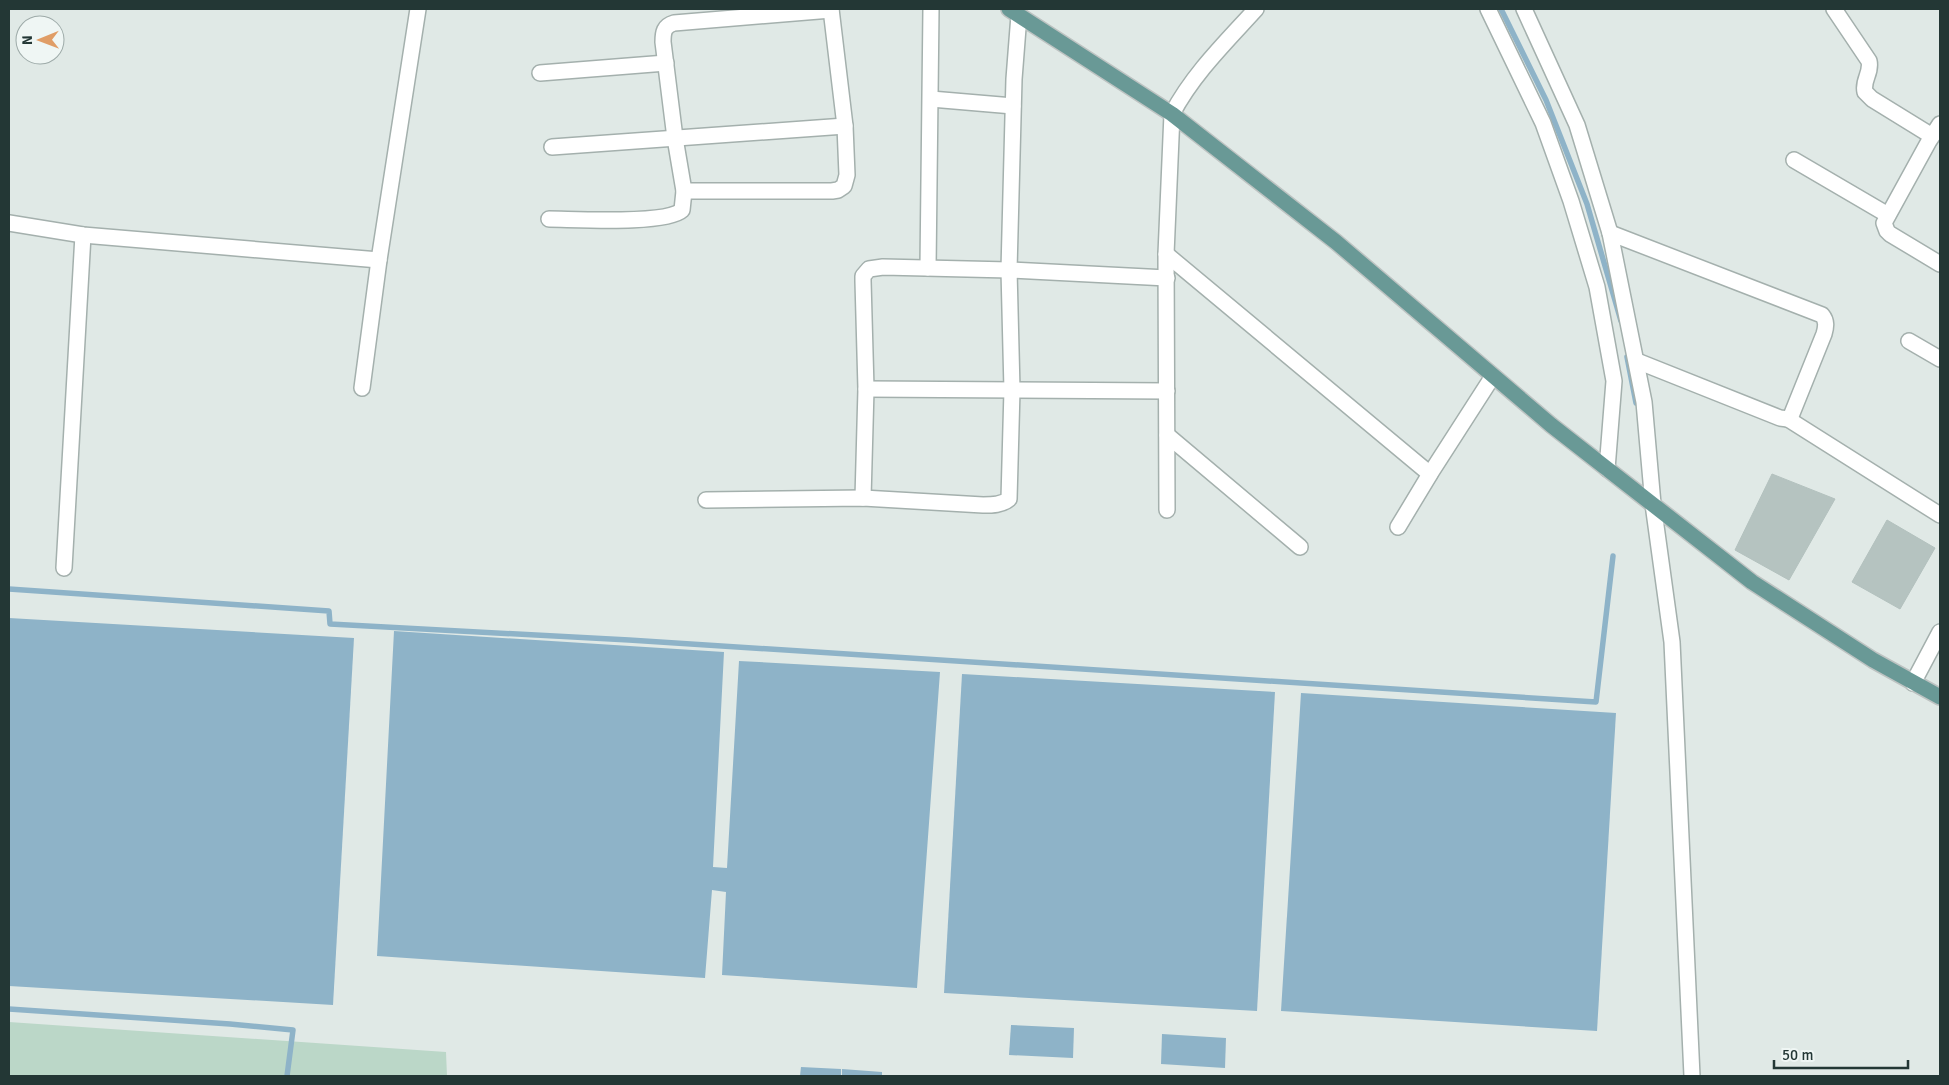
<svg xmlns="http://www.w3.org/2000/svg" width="1949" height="1085" viewBox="0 0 1949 1085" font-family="Signika,sans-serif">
  <rect width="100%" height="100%" fill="#e0e9e6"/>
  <polygon fill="#bbd7c8" points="9,1022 446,1052 447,1076 9,1076"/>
  <g fill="#8eb3c8">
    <polygon points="9,618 354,638 333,1005 9,986"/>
    <polygon points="394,631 724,652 713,867 727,868 739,661 940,672 917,988 722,975 726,892 712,890 705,978 377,956"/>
    <polygon points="962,674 1275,692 1257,1011 944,993"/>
    <polygon points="1301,693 1616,713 1597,1031 1281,1011"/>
    <polygon points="1011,1025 1074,1028 1073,1058 1009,1055"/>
    <polygon points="1162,1034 1226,1038 1225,1068 1161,1064"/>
    <polygon points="801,1067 841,1069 841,1076 800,1076"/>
    <polygon points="842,1069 882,1072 882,1076 842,1076"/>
  </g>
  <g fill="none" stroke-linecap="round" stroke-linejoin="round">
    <g stroke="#8eb3c8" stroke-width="5.5">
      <polyline points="1501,9 1546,100 1587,204 1621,321"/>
      <polyline points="1627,357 1636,403"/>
      <polyline points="9,589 329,611 330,624 629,640 1596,702 1613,556"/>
      <polyline points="9,1009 230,1024 293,1030 287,1076"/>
    </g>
  </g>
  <g fill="#b5c3c0" stroke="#b3c1be">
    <polygon points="1772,474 1835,499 1789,580 1735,550"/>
    <polygon points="1887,520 1935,548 1900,609 1852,582"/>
  </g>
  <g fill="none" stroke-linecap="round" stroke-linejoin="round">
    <defs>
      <g id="minor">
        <polyline points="1488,9 1543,123 1571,201 1597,287 1614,381 1607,469"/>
        <polyline points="1524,9 1577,125 1610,233 1644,402 1653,504 1672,642 1692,1076"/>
        <path d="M1834,9l35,52c3,12 -7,19 -4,31l7,7 60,37"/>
        <polyline points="540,73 666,63"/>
        <polyline points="931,99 1013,106"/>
        <polyline points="1940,124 1929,141 1884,223 1887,231 1890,234 1940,264"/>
        <polyline points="552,147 845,126"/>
        <polyline points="1794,160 1888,215"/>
        <polyline points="684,191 832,191 838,190 844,186 847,175 845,126 831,9"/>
        <path d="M549,219c24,0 117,6 133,-9l2,-19 -9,-53 -12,-96c0,-10 1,-16 11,-19l157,-13"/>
        <polyline points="9,223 83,235 379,260"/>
        <path d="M1610,233l212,82c5,6 4,12 2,19l-33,82 -3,3 -8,-1 -143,-57"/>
        <polyline points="1166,254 1430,474"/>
        <polyline points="928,268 931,9"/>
        <polyline points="1909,341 1940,359"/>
        <polyline points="362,388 379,260 418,9"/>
        <polyline points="866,389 1167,391"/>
        <polyline points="1788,419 1940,515"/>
        <polyline points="1167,435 1300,547"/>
        <polyline points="863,498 866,389 863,281 863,276 869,269 883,267 1009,270 1167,278"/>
        <path d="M706,500l157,-2 120,7c9,0 19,0 26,-6l3,-109 -3,-120 5,-191 5,-64"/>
        <path d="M1167,510l-1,-256 6,-140c21,-40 54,-72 84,-105"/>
        <polyline points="1398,527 1430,474 1493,376"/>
        <polyline points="64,568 83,235"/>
        <polyline points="1913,683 1940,632"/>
      </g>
      <polyline id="major" points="1009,9 1172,114 1336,242 1551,425 1752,582 1873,660 1940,697"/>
    </defs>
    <use href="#minor" stroke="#a4b0ad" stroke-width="18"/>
    <use href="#major" stroke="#bdc3c2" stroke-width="18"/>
    <use href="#minor" stroke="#fff" stroke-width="15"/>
    <use href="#major" stroke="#699996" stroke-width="15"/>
  </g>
  <rect width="1949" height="1085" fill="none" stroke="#233735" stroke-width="20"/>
  <g transform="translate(40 40) rotate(269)"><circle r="24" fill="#eff6f4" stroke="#9daaa8"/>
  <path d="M0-4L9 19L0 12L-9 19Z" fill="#e09d66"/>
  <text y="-8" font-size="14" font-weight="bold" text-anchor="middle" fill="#233735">N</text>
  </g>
  <path d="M1774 1060v8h134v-8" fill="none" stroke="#233735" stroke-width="2.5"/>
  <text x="1782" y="1060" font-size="15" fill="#233735" stroke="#eff6f4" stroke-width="4" paint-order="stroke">50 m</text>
</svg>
